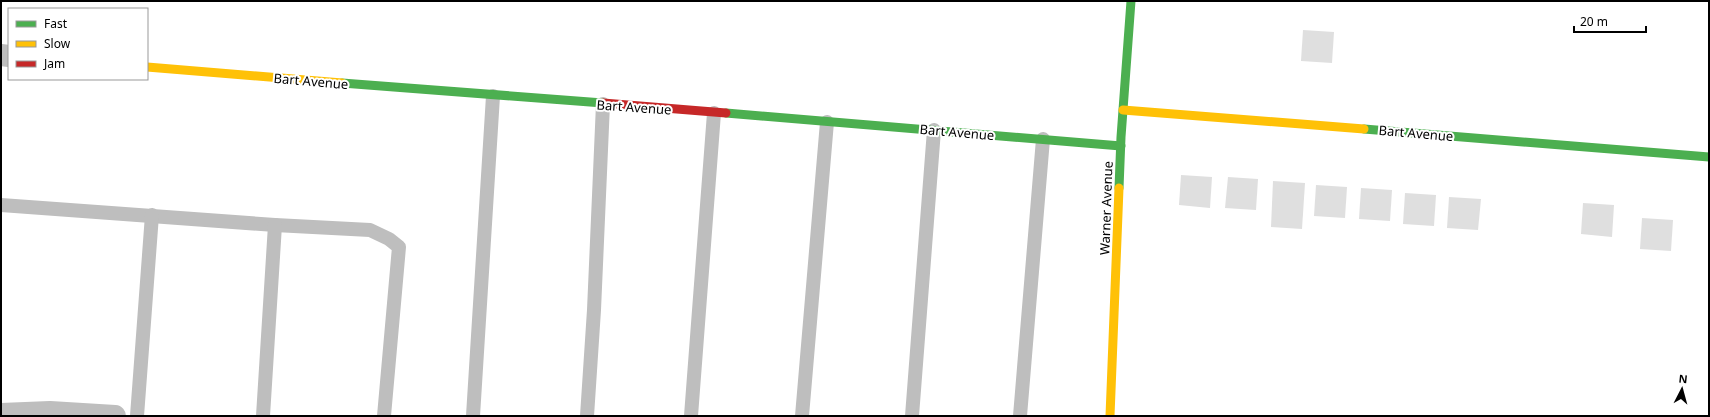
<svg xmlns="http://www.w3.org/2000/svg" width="1710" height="417" viewBox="0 0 1710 417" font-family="'Noto Sans',sans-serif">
  <rect width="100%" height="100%" fill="#fff"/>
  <g fill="#dfdfdf">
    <polygon points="1303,30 1334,32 1332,63 1301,61"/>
    <polygon points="1181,175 1212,177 1210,208 1179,205"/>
    <polygon points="1228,177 1258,179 1256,210 1225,208"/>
    <polygon points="1273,181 1305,183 1302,229 1271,227"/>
    <polygon points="1316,185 1347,187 1345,218 1314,216"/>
    <polygon points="1361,188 1392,190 1390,221 1359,219"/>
    <polygon points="1405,193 1436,195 1434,226 1403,224"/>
    <polygon points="1449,197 1481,199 1478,230 1447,228"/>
    <polygon points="1583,203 1614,205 1612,237 1581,234"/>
    <polygon points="1642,218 1673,220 1671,251 1640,249"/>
  </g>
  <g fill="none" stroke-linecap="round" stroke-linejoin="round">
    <g stroke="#bebebe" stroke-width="14">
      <polyline points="1,205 275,225 370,230 389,239 399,247 384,416"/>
      <polyline points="137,416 152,215"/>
      <polyline points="263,416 275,225"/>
      <polyline points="473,416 493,96"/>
      <polyline points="587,416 594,310 603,104"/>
      <polyline points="691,416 714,113"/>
      <polyline points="802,416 827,122"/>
      <polyline points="912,416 934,130"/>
      <polyline points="1020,416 1043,139"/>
    </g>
    <g stroke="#bebebe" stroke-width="22">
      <polyline points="1,55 9,56"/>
      <polyline points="1,414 50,412 115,416"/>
    </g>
    <g stroke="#4caf50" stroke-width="9">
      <polyline points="342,83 603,103"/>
      <polyline points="726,113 1121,146"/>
      <polyline points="1364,129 1709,157"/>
      <polyline points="1119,188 1121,137 1131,1"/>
    </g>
    <g stroke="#ffc107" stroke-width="9">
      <polyline points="147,67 342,83"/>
      <polyline points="1123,110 1364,129"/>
      <polyline points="1110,416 1119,188"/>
    </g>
    <polyline stroke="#c62828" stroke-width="9" points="603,103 726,113"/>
  </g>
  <g text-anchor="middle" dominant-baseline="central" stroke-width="4" stroke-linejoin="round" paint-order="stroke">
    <g font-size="13" fill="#000" stroke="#fff">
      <text transform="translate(311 81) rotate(5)">Bart Avenue</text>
      <text transform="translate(634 107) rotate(4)">Bart Avenue</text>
      <text transform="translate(957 132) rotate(5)">Bart Avenue</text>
      <text transform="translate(1416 133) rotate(5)">Bart Avenue</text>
      <text transform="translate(1106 208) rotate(-88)">Warner Avenue</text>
    </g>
  </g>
  <rect width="1710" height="417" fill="none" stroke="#000000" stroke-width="4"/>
  <rect x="8" y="8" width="140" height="72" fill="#ffffff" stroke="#999999"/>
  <rect x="16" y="21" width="20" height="6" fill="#4caf50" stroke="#999999"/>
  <text x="44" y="28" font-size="12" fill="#000000">Fast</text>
  <rect x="16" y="41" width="20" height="6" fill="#ffc107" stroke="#999999"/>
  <text x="44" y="48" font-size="12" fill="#000000">Slow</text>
  <rect x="16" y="61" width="20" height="6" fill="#c62828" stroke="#999999"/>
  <text x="44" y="68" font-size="12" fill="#000000">Jam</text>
  <g transform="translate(1682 389) rotate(6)" stroke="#ffffff" stroke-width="3" paint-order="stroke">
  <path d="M0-3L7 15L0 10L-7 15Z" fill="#000000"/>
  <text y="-6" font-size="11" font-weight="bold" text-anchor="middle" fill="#000000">N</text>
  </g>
  <path d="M1574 26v6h72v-6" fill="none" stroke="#000000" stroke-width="2"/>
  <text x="1580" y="26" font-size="12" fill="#000000" stroke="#ffffff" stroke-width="3" paint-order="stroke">20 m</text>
</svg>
